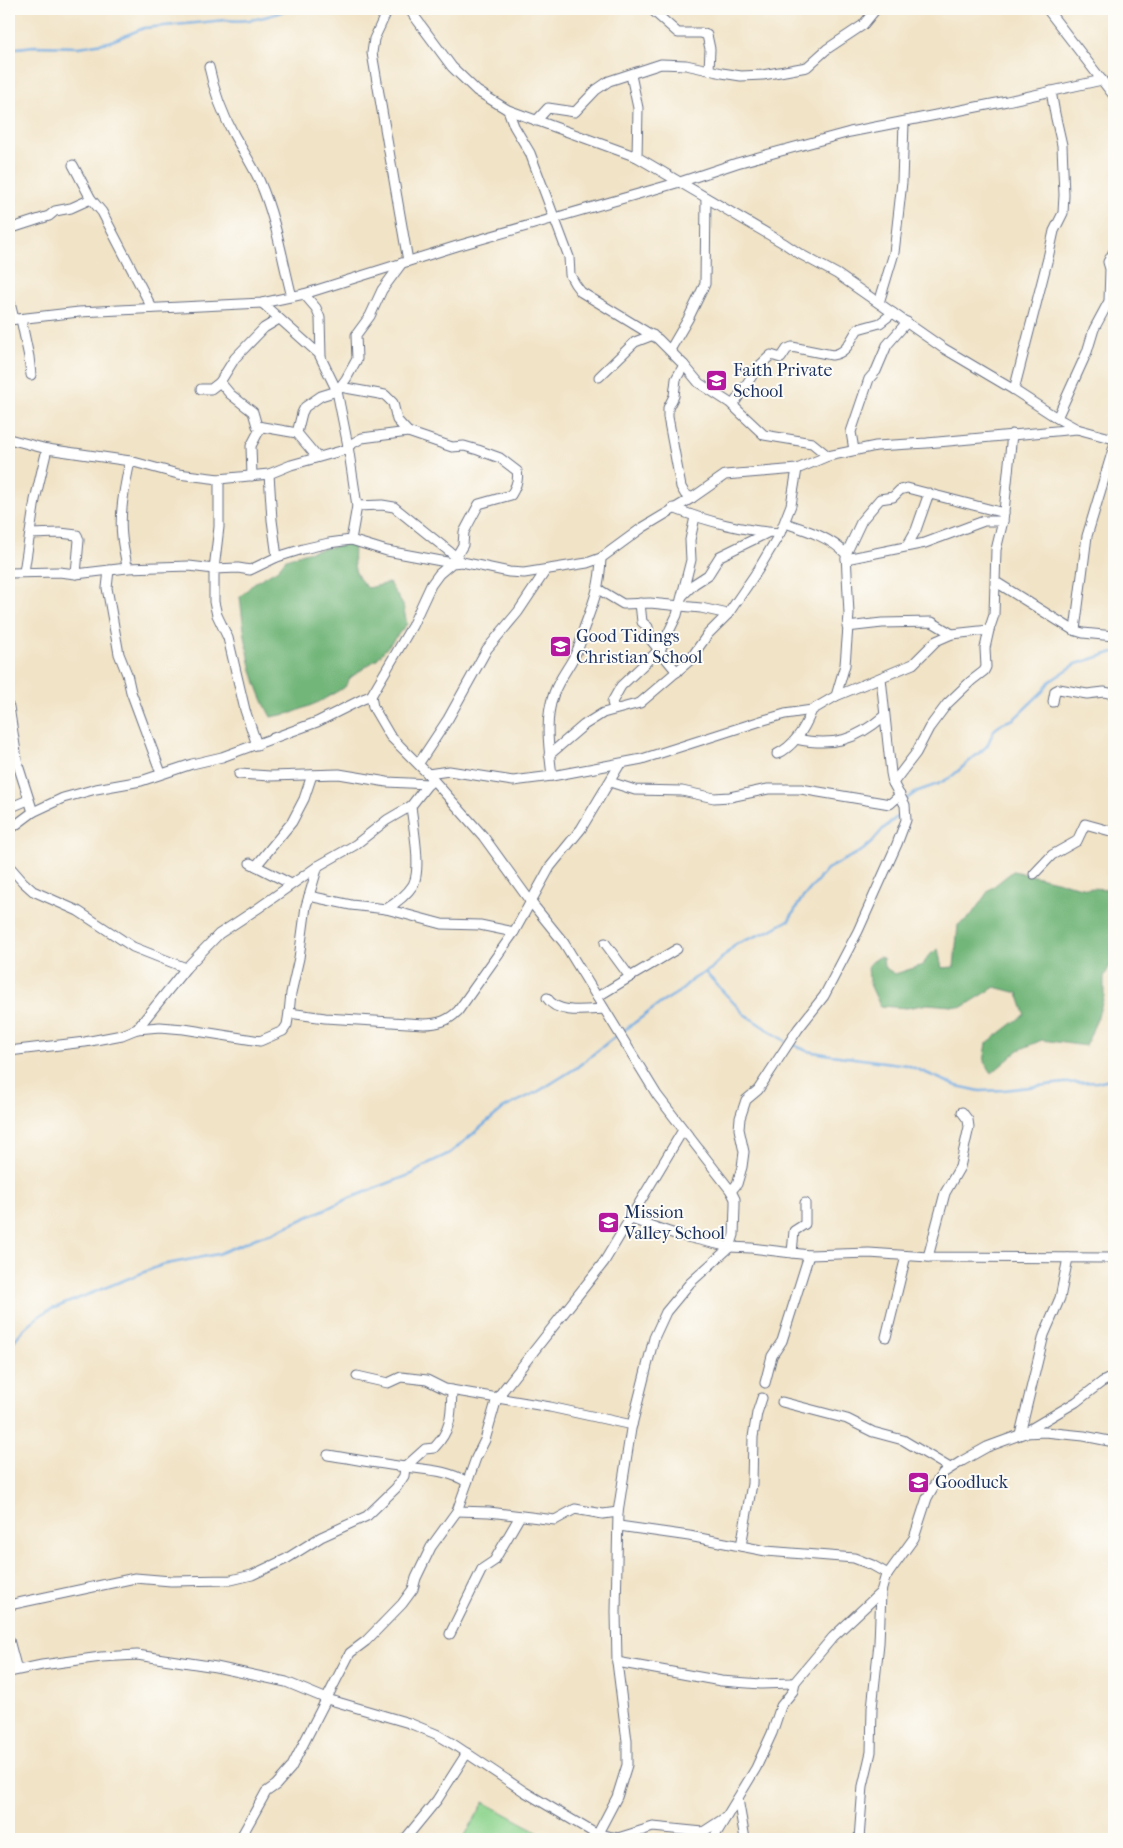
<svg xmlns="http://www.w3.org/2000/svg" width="1123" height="1848" viewBox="0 0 1123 1848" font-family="'IM FELL French Canon',serif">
  <rect width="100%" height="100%" fill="#fdfcf7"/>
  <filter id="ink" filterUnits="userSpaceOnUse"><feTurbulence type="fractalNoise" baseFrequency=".02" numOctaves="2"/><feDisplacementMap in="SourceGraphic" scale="10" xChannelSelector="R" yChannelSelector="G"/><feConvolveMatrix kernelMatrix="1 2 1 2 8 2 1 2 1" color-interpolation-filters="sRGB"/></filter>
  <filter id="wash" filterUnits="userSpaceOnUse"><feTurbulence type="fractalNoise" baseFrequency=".0096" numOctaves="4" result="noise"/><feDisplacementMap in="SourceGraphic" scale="20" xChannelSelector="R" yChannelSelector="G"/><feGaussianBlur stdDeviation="1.12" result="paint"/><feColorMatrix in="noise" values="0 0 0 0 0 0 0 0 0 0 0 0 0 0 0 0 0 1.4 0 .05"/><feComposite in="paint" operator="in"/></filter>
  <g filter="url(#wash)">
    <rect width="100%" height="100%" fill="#f1e3c6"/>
    <polygon fill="#8ed48e" stroke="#548276" points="484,1802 550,1838 549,1839 463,1839"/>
    <g fill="#72b679" stroke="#46726c">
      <path d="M352,543l2,3c-1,20 -1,28 14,42l21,-5 14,22 4,19 -30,35 -27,19 -5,9 -26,15 -27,11 -21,4c-22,-40 -26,-77 -31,-120l14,-14 24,-14 8,-10 21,-7z"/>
      <polygon points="1013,871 1086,888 1114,889 1114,958 1104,977 1104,996 1099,1013 1086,1046 1042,1040 1019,1050 992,1073 984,1062 987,1043 1025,1014 1018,993 995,987 963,1007 927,1004 907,1008 880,1006 869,982 868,965 879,957 883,958 884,967 895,974 923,965 928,956 938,949 942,968 954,967 958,925 970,917 989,890"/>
    </g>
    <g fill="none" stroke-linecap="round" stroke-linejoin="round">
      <g stroke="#71abe1" stroke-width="2.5">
        <path d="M9,49l25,-3 45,1 30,-5 35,-14 82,-8c22,3 42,-3 63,-11"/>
        <polyline points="905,800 918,791 938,784 951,777 987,746 994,730 1003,723 1014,719 1043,691 1049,682 1076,664 1114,652"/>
        <polyline points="706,973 744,1014 785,1041"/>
        <polyline points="622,1032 661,1003 682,990 686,985 695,978 711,969 736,944 769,931 789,920 801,900 827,869 863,850 872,842 883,829 898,816 900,802"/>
        <polyline points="792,1044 807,1051 831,1055 907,1065 957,1086 980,1091 1004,1090 1064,1083 1097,1082 1114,1078"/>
        <path d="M9,1349c9,-16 22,-28 38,-38l115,-46 56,-11 43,-18 11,-3 78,-35 62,-24 17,-11 21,-10 54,-45 35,-17 37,-23 41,-33"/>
      </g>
    </g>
  </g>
  <g filter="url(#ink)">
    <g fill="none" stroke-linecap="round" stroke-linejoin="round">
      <defs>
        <g id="minor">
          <polyline points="388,9 374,39 372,53 408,261"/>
          <polyline points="409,9 452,67 477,91 508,110 637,157 785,244 800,254 837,274 943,348 1014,390 1057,418 1077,429 1114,439"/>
          <polyline points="651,9 678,33 701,33 707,35 710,49 709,70"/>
          <polyline points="1047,9 1114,96"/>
          <path d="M209,67c5,24 13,46 25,68 9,16 19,31 26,47 16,37 22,76 32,115"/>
          <polyline points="631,75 638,108 637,157"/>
          <polyline points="508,110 514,126 530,153 569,257 570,275 575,284 581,292 658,339 684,365 699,383 730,403 764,435 812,443 828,456"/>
          <polyline points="536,121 548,108 575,112 596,90 609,81 661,64 686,65 722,73 741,76 763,75 807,67 827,49 863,25 876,9"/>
          <polyline points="73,165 91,199 102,212 152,308"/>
          <polyline points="9,229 49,216 55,211 71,208 91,199"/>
          <polyline points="304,294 316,308 320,318 321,357"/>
          <polyline points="9,299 14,319"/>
          <polyline points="262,303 319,354 337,391 348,446 357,506 351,540"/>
          <polyline points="879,303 894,253 902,182 904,122"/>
          <polyline points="21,319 29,357 31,375"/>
          <polyline points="9,320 79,312 262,303 304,294 457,246 680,182 737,163 850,132 1007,101 1102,80"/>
          <polyline points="670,350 688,319 705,284 706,198"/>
          <polyline points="684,365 676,379 674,396 668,408 668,417 681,487 685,494 692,498"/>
          <polyline points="599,377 635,342 653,335"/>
          <polyline points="220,382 230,394 253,412 257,426 297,433 317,457"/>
          <polyline points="340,387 385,395 393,403 397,420 408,432"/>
          <polyline points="201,389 211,389 220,382 235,358 264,328 279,319"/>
          <polyline points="1014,390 1048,258 1054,231 1063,213 1064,195 1062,145 1055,114 1051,91"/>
          <path d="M733,405l24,-37 14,-13 10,3 6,-9 5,-2 40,8c16,-2 18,-15 26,-26l22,-6 13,-10"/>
          <polyline points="1057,418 1087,352 1094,329 1109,301 1110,269 1108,262 1114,251"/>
          <polyline points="297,433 302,413 305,407 321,396 337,391 346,379 357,359 356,335 370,316 382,290 402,263"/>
          <polyline points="9,439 47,449 130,461 178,474 219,479 269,474 291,465 348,449"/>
          <path d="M348,446l14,-8 46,-6 44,15 12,-1 14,4 22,8 17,13c2,8 -1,16 -6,24l-32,9 -15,28 -1,13 -7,12"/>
          <polyline points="854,450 851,432 869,379 876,371 887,345 907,322"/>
          <polyline points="269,474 272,520 277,557"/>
          <polyline points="252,476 251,446 261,427"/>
          <polyline points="357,506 382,505 394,507 460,560"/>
          <path d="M673,508c32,13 72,23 107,25"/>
          <path d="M785,523c21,7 45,14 61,31l3,60 -4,51 -9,31"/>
          <polyline points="30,534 60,533 77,535 79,540 76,574"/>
          <polyline points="907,546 916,530 929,493"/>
          <polyline points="846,554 862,520 880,499 893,497 900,490 907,488 1004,513"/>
          <polyline points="846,559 925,543 984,521 1003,521"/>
          <path d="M127,568c-1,-10 -4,-20 -5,-31 -3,-25 3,-51 8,-76"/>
          <polyline points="109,570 107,588 119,654 127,674 131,692 161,773"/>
          <polyline points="24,572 35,500 47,449"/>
          <polyline points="9,573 59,572 76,574 127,568 189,566 214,569 219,527 219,479"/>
          <polyline points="996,582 1073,630 1083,633 1114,636"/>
          <polyline points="598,589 623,604 650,603 701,608 728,614"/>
          <polyline points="683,595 694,584 708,575 720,556 767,533"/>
          <polyline points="640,603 642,622 648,627 650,639 677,672"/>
          <polyline points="847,627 882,623 932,622 952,634"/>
          <polyline points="1075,630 1087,536 1114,446"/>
          <polyline points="1053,702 1055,691 1059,689 1087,694 1104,692 1114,694"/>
          <polyline points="9,707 18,765 33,812"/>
          <polyline points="614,709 612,702 621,686 661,648 677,615 691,560 690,540 695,517"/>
          <path d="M796,739c38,8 60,1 88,-23"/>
          <polyline points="257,745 245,710 228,638 217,615 214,602 214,569 238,568 250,570 277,557 303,549 329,543 351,540 387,551 452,563"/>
          <path d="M777,754c18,-8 28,-26 35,-44"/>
          <polyline points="549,755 584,725 603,713 640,703 689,661 708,634 728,614 758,570 780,533 791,505 797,469"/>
          <polyline points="419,763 448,719 487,649 518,612 546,570"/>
          <polyline points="239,774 270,776 339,774 387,782 429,784"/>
          <polyline points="428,774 449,771 513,781 552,776 642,759 764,720 785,714 812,710 836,696 913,664 936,641 952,634 989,630 994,615 996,550 1003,521 1012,434"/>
          <path d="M552,776c-3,-27 -8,-56 2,-83 6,-17 19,-30 25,-47 3,-6 3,-12 5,-18 10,-27 16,-41 17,-70"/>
          <polyline points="610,782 635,790 682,791 714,798 730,797 768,789 801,789 890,804 900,795"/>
          <polyline points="893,783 916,753 929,728 947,704 971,681 984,671 986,667 985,648 989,630"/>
          <polyline points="9,808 28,800"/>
          <polyline points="9,830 33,812 63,798 96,789 141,781 192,764 222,757 317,722 363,699 371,696"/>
          <polyline points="250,863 291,884"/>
          <polyline points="9,866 23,882 33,891 78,911 133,947 186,968"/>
          <polyline points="256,866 292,822 304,799 312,775"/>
          <polyline points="1034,874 1052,855 1077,841 1085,824 1114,832"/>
          <polyline points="309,896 351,905 386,909 442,924 480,925 514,932"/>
          <path d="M386,909c10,-6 20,-13 27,-24 9,-16 0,-60 -2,-79"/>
          <polyline points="630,977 677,949"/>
          <polyline points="597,997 630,977 605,943"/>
          <path d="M547,998c11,17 39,12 57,11"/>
          <path d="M289,1013l36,5 99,6c14,0 24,-3 34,-13l56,-79 36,-65 31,-38 39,-65"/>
          <polyline points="137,1029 160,1027 184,1029 260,1041 283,1031 287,1025 289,1013 291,993 299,958 306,906 318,866"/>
          <polyline points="9,1051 85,1042 122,1035 137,1029 186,968 219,934 257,909 318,866 355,845 387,820 411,806 432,779"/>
          <polyline points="731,1191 737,1184 742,1167 744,1152 739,1129 740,1118 746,1100 758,1090 798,1029 824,996 858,931 897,844 906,820 905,805 893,783 891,773 881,678"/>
          <polyline points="631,1219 678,1235 730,1247 751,1248 809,1255 869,1253 928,1257 1114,1258"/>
          <polyline points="792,1253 794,1231 805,1224 805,1203"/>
          <polyline points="928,1257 945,1193 960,1167 969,1127 968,1120 962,1112"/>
          <polyline points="886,1337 906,1256"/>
          <polyline points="357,1376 388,1383 401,1377 427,1380 445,1389 550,1407 632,1425"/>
          <polyline points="765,1383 772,1356 782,1341 809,1255"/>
          <polyline points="782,1402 847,1419 873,1432 903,1440 950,1468"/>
          <polyline points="1027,1431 1076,1402 1102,1382 1108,1379 1114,1379"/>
          <polyline points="1020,1434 1044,1335 1060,1298 1068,1258"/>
          <path d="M328,1455c26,4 52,9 78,12 22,3 42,3 61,15"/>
          <polyline points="457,1511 489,1512 555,1520 575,1509 603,1514 618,1512"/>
          <polyline points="619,1526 689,1536 766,1551 854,1558 872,1565 888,1574"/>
          <polyline points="741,1546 752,1484 753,1437 757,1413 762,1398"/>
          <path d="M9,1605l126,-27 36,3 60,-1 21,-5 34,-16 35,-22 46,-21 29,-28 8,-12 1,-9 20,-18 9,-1c18,-19 17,-33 18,-58"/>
          <polyline points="450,1634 482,1569 494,1561 520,1516"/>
          <polyline points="9,1640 17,1670"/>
          <polyline points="617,1662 721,1681 761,1684 791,1683 795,1682 833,1637 881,1592"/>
          <polyline points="9,1672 42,1665 101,1657 137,1655 216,1667 286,1682 327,1699 409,1723 436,1734 453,1744 525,1792 596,1834 618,1838 653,1827 703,1832 726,1817"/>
          <polyline points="738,1799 745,1839"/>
          <polyline points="240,1839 266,1792 276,1785 291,1768 350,1653 366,1641 402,1604 413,1589 416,1578 431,1547 457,1511 476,1458 485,1440 497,1398 604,1262 683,1130"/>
          <polyline points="405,1839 437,1800 467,1753"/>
          <polyline points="595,1839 617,1797 627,1765 627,1741 617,1662 616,1612 618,1512 631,1429 654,1338 666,1312 690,1283 730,1247 734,1235 735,1205 735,1199 731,1191 657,1095 564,943 530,901 483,836 428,774 390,736 373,707 371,696 412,626 431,585 439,574 452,563 462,562 509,572 524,573 587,563 601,558 642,528 692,498 725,475 797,469 828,456 876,446 927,443 1077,429"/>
          <polyline points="713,1839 756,1768 772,1733 781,1706 793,1691 795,1682"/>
          <polyline points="859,1839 863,1786 871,1752 872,1708 879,1643 881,1592 885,1578 914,1538 927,1498 935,1484 943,1473 962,1461 987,1447 1025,1433 1045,1432 1084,1436 1114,1442"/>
        </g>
      </defs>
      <use href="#minor" stroke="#666e82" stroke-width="11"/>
      <use href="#minor" stroke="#fff" stroke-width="9"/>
    </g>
  </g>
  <defs>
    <symbol id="school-square" viewBox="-11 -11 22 22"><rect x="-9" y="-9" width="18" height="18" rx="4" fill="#b5179e" stroke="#fdfcf7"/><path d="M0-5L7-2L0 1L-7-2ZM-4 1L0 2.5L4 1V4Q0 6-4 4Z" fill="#fff"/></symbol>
  </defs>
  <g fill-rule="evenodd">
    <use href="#school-square" x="704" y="368" width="25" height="25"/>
    <use href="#school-square" x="548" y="634" width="25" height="25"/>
    <use href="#school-square" x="596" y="1210" width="25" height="25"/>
    <use href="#school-square" x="906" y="1470" width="25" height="25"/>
  </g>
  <g text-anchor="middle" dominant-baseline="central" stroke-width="4" stroke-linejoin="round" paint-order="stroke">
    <g font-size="18" fill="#1b2f5e" stroke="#fdfcf7" text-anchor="start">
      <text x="733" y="370">Faith Private<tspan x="733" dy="21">School</tspan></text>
      <text x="576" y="636">Good Tidings<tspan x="576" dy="21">Christian School</tspan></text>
      <text x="624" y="1212">Mission<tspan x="624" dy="21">Valley School</tspan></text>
      <text x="935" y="1482">Goodluck</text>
    </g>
  </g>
  <rect width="1123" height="1848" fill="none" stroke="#fdfcf7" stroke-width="30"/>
</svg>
